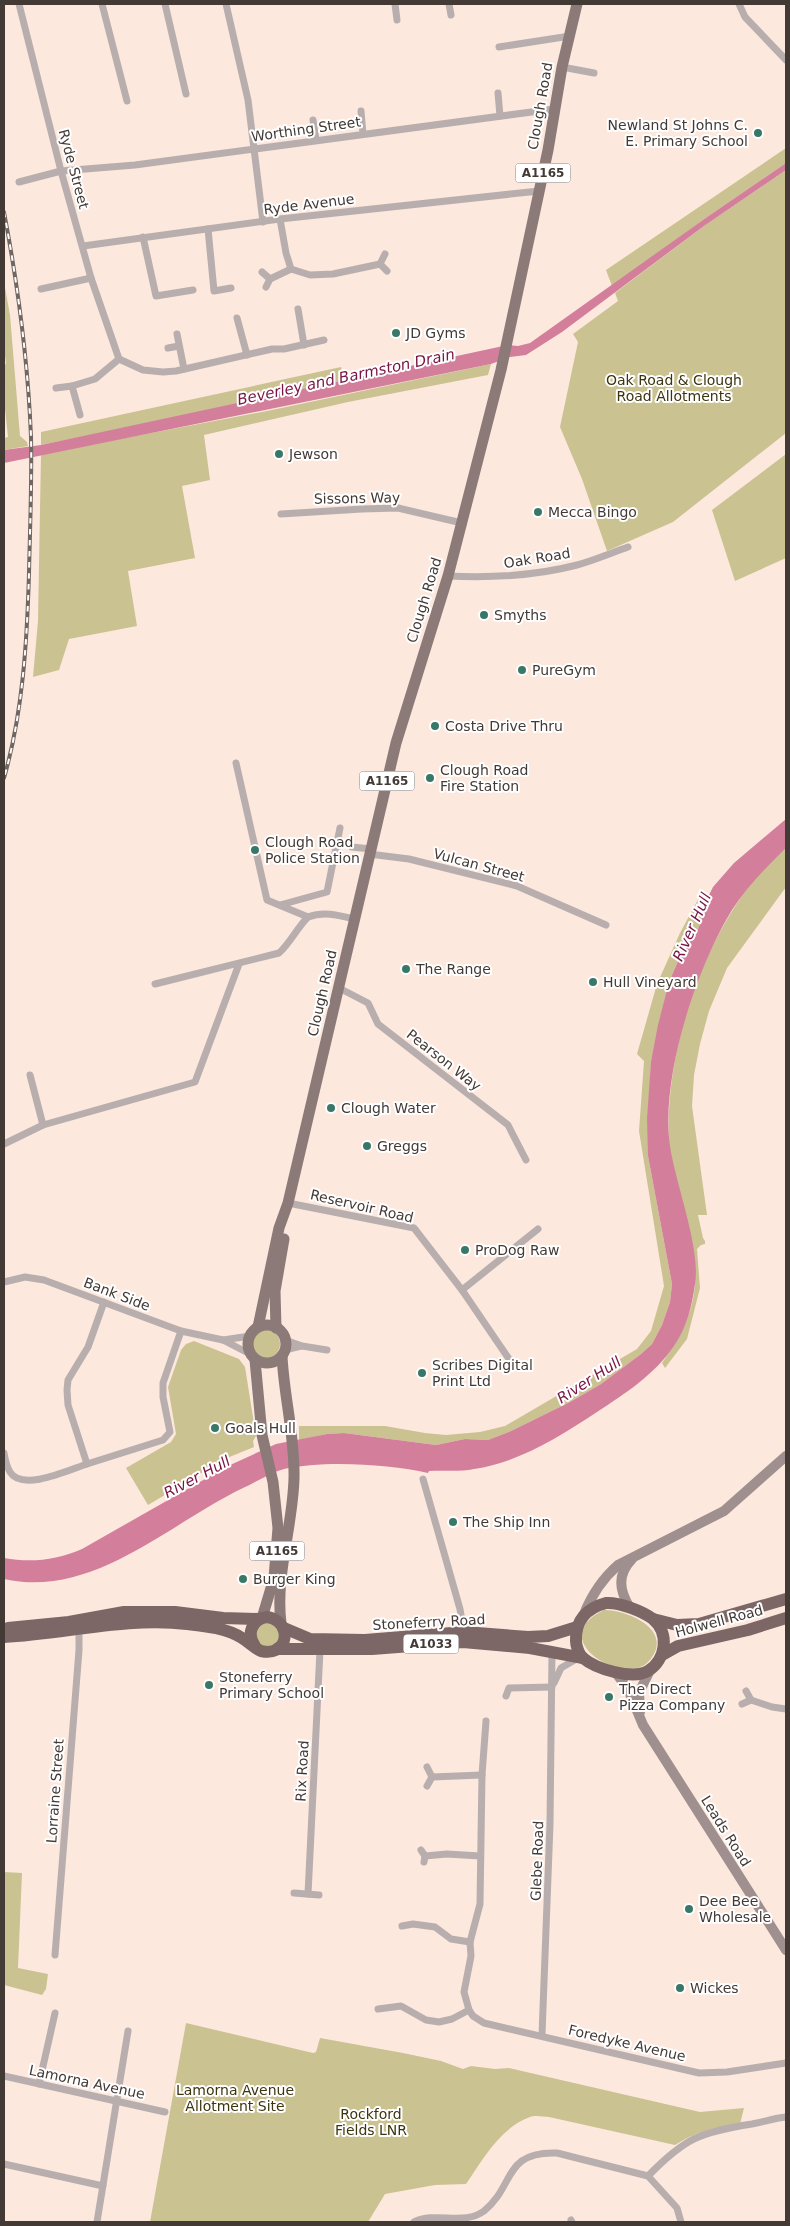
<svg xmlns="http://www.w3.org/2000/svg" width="790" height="2226" viewBox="0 0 790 2226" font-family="'DejaVu Sans',sans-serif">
  <rect width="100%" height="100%" fill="#fde8de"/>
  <g fill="#cbc291">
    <polygon points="786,148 786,163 710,215 612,286 606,270"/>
    <polygon points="786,170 786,433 673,522 607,551 582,479 560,427 578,342 573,334 618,301 615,293 704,226"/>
    <polygon points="4,282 10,315 20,436 27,442 28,446 4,450 4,438 8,437 4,400 4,365 6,364 4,346"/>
    <polygon points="491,364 488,375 348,402 204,435 210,480 182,486 195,558 128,571 137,626 69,639 59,670 33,677 38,621 41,454 267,411"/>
    <polygon points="341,367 344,380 246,403 41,445 41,432"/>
    <polygon points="786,454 786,558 735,581 712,510"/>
    <path d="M786,848v39l-59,81 -18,43 -9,33 -6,31 -2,31 15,109h-9l5,23 2,3v3l-4,1 -4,4 3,39 -13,51 -22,29 -3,-5c46,-63 36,-98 18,-168 -5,-17 -10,-35 -11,-52 -5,-86 31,-196 85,-263 9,-11 21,-22 32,-32z"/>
    <polygon points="702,892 707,899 707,906 698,929 682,952 669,982 651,1061 648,1156 672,1284 670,1302 662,1325 652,1344 641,1354 601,1384 570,1402 511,1431 488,1440 465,1439 436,1445 344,1433 327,1434 299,1440 299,1426 385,1426 425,1433 446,1435 480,1432 505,1426 637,1349 651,1331 664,1286 639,1131 644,1061 637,1054 657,984 680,933"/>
    <circle cx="266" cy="1344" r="14"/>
    <polygon points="194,1341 239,1359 245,1367 256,1436 253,1441 254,1447 227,1458 148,1505 126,1468 171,1442 176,1434 168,1387 181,1350 186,1344"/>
    <path d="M604,1610c26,0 72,22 44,52 -24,25 -105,-23 -44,-52z"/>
    <polygon points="269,1621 281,1633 274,1646 259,1645 254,1631 256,1627"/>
    <polygon points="4,1872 22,1873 18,1968 48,1974 46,1989 42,1995 4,1985"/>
    <path d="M186,2023l127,30 3,-1 4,-14 83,15 38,8 22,8 8,-3 24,3 14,-1 191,44 44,-4 -4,16c-23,2 -45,8 -65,21l-126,-28c-5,0 -14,-2 -19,0 -30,11 -47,42 -64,67l-31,1 -50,9 -17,28h-218z"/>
  </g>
  <g fill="#d37f9c">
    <polygon points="786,163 786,170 704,226 562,332 526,355 510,357 491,364 4,463 4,450 41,445 508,345 518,346 530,343 710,215"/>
    <path d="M786,819v29c-20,19 -39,39 -54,62 -36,59 -72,168 -62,236 6,40 31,102 25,138 -3,22 -8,43 -21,62 -20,29 -48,47 -77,66 -38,25 -77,50 -123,57 -14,3 -30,1 -45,2l-1,2c-39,-9 -104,-13 -144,-4 -14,4 -28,13 -41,19 -75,36 -150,111 -239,91v-21c28,5 52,2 78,-9l146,-83 48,-22 51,-10 17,-1 92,12 29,-6 23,1 23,-9 59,-29 31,-18 40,-30 11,-10 10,-19 8,-23 2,-18 -24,-128 -1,-37 4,-58 7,-36 11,-43 13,-30 16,-23 9,-23v-7l6,-12 21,-24z"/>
  </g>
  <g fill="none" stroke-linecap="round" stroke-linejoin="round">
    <g stroke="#b9aeae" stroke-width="7">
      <polyline points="19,4 61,171 91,278 119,359 143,370 163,372 176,371 272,349 284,349 324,340"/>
      <polyline points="102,4 127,101"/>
      <polyline points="165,4 186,94"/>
      <polyline points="226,4 248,100 263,222"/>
      <polyline points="395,4 397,20"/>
      <polyline points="449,4 451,15"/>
      <polyline points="739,4 745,17 786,60"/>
      <polyline points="499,47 570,36"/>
      <polyline points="562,67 594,73"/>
      <polyline points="498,93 500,116"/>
      <polyline points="361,111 363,134"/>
      <polyline points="313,120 316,140"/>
      <polyline points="19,182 61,171 135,165 554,109"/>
      <polyline points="280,219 286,253 291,269 310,275 333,274 380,264"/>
      <polyline points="208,229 214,291 231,288"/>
      <polyline points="143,237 156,296 193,290"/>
      <polyline points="83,246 280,219 539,191"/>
      <polyline points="385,254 380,264 387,271"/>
      <polyline points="262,272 270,279 266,287"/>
      <polyline points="270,279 291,269"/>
      <polyline points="41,289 91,278"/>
      <polyline points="298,309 304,345"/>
      <polyline points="237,318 247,355"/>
      <polyline points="177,334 184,369"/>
      <polyline points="168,348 179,346"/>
      <polyline points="56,388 72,386"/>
      <polyline points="80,415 72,386 95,379 119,359"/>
      <polyline points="281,514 362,509 398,508 462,523"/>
      <path d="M448,576c43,2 87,0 129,-11 18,-5 34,-12 51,-18"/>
      <path d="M236,763l31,137 41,17c16,-6 30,-2 46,2"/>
      <polyline points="352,847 371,849"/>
      <polyline points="369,854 409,859 517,886 606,925"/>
      <polyline points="280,905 327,892 340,828"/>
      <path d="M155,984l124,-31c11,-10 18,-25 29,-36"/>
      <polyline points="339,988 368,1003 378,1024 508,1125 526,1160"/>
      <polyline points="30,1075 43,1125"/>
      <polyline points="4,1144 43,1125 195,1082 239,964"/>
      <polyline points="288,1203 414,1228 462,1290 509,1359"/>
      <polyline points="4,1282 25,1277 44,1280 181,1331 223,1340 250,1354"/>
      <polyline points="462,1290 538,1229"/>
      <polyline points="223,1340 250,1336"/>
      <polyline points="285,1340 302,1346 327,1350"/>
      <polyline points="285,1350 301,1346"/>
      <path d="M4,1453c1,6 3,14 6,19 12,20 59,-2 77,-8l-19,-59 -1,-15 1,-10 20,-33 16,-45"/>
      <polyline points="87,1464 163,1440 170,1432 163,1397 163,1383 181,1331"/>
      <polyline points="423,1479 460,1609 464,1632"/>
      <polyline points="554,1683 561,1668 578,1658"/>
      <polyline points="506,1696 509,1688 552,1687"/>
      <polyline points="751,1700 772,1707 786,1709"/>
      <polyline points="742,1704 751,1700 746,1691"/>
      <polyline points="486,1721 482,1775 480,1904 470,1942 471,1956 464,1992 469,2010 473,2016 484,2023 699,2073 727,2072 786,2063"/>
      <polyline points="427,1767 432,1777 427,1786"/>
      <polyline points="432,1777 482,1775"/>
      <polyline points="421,1850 425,1856 424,1862"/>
      <polyline points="425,1856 447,1854 480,1856"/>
      <polyline points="294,1893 319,1895"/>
      <polyline points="308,1894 320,1650"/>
      <polyline points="402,1926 413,1924 435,1927 451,1939 470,1942"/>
      <polyline points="55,1955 79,1650 79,1629"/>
      <polyline points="378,2009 401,2006 426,2020 439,2022 452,2019 469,2010"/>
      <polyline points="542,2035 550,1824 552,1652"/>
      <polyline points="4,2076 165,2112"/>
      <polyline points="39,2084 55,2013"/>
      <polyline points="4,2164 103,2186"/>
      <path d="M648,2176c37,-38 52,-44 104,-52 11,-2 23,-6 34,-7"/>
      <polyline points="571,2220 572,2222"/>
      <polyline points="97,2222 128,2031"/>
      <path d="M414,2222c22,-11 50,4 70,-11 31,-25 19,-60 73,-58l91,23 29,32 4,14"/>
    </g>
    <g stroke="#9f908f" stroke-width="10">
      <path d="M630,1608c-11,-18 -13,-33 2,-49"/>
      <path d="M584,1614c8,-20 18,-35 34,-49l106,-54 62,-55"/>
      <polyline points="616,1673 628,1689 643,1725 786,1950"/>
      <polyline points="640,1712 639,1693 650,1670"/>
    </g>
    <g stroke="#8c7a79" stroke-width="11">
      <circle cx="267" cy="1344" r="19"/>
      <polyline points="258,1327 279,1228 288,1203 396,743 448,576 501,370 548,150 562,67 577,4"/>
      <polyline points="276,1328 275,1291 284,1239"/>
      <polyline points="255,1360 262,1435 273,1482 278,1528 274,1578 262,1618"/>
      <path d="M281,1623c-6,-48 12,-97 13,-145 1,-42 -10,-81 -12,-122"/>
    </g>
    <g stroke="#7c6766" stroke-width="12">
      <path d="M606,1603c13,-1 36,8 47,16 17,14 13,41 -5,52 -16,9 -52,-2 -65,-13 -4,-3 -7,-12 -7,-17 -1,-21 11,-33 30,-38z"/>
      <polyline points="653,1619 677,1625 699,1624 786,1599"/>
      <polyline points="8,1628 69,1622 124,1612 175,1612 223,1618 259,1619"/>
      <polyline points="284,1628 310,1639 365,1640 464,1632 528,1637 548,1636 577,1627"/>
      <path d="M4,1637c61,-3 121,-20 183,-13 18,2 39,4 55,14 7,4 12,10 19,13 5,1 11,1 15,-1 16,-10 8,-31 -9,-33 -15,2 -21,17 -12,29"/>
      <polyline points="277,1649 372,1649 463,1642 530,1648 583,1658"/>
      <polyline points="662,1655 678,1646 748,1630 786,1618"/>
    </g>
    <defs>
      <path id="rail" d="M4,212c14,74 24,150 27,225 1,45 -1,90 -2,136 -2,68 -6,139 -25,205"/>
    </defs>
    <use href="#rail" stroke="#726661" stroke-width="4"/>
    <use href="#rail" stroke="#fff" stroke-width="2" stroke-dasharray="5.5" stroke-linecap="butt"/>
  </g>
  <g fill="#387868" stroke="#fff" stroke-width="2">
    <circle cx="758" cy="133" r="5"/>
    <circle cx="396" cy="333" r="5"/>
    <circle cx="279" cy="454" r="5"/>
    <circle cx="538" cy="512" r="5"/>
    <circle cx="484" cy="615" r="5"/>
    <circle cx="522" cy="670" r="5"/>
    <circle cx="435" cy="726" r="5"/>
    <circle cx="430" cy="778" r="5"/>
    <circle cx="255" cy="850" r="5"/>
    <circle cx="406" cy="969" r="5"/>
    <circle cx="593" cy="982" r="5"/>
    <circle cx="331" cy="1108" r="5"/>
    <circle cx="367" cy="1146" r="5"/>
    <circle cx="465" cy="1250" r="5"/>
    <circle cx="422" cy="1373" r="5"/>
    <circle cx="215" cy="1428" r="5"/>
    <circle cx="453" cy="1522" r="5"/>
    <circle cx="243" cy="1579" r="5"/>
    <circle cx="209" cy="1685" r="5"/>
    <circle cx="609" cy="1697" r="5"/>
    <circle cx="689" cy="1909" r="5"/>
    <circle cx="680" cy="1988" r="5"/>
  </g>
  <g text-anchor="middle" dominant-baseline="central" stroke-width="4" stroke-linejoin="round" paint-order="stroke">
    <g fill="#fff" stroke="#7b7572" stroke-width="1">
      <rect x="515.5" y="163.5" width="55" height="19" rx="4"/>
      <rect x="359.5" y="771.5" width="55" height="19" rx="4"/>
      <rect x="249.5" y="1541.5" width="55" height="19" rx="4"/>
      <rect x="403.5" y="1634.5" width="55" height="19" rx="4"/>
    </g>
    <g font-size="12" font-weight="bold" fill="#433a36">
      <text x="543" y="173">A1165</text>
      <text x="387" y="781">A1165</text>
      <text x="277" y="1551">A1165</text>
      <text x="431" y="1644">A1033</text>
    </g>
    <g font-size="14" fill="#433a36" stroke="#fff">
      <text transform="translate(540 106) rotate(-80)">Clough Road</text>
      <text transform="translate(306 129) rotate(-8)">Worthing Street</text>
      <text transform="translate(74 169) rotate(75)">Ryde Street</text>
      <text transform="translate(309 204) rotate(-7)">Ryde Avenue</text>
      <text transform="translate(357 498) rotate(-1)">Sissons Way</text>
      <text transform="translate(537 558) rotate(-9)">Oak Road</text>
      <text transform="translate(424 600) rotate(-73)">Clough Road</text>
      <text transform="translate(479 865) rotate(15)">Vulcan Street</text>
      <text transform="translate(322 993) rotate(-77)">Clough Road</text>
      <text transform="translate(444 1060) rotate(38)">Pearson Way</text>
      <text transform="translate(362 1206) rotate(13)">Reservoir Road</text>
      <text transform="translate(117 1294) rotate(21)">Bank Side</text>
      <text transform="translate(719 1621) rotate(-15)">Holwell Road</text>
      <text transform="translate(429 1622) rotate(-3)">Stoneferry Road</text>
      <text transform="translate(302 1771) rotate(-87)">Rix Road</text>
      <text transform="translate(55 1791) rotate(-86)">Lorraine Street</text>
      <text transform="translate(726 1831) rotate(58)">Leads Road</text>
      <text transform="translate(537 1861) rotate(-88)">Glebe Road</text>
      <text transform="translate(627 2043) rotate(13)">Foredyke Avenue</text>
      <text transform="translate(87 2082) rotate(12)">Lamorna Avenue</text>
    </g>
    <g font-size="14" fill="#433a36" stroke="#fff" text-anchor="start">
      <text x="748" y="125" text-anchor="end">Newland St Johns C.<tspan x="748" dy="16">E. Primary School</tspan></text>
      <text x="406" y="333">JD Gyms</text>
      <text x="289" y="454">Jewson</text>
      <text x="548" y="512">Mecca Bingo</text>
      <text x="494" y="615">Smyths</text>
      <text x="532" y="670">PureGym</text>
      <text x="445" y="726">Costa Drive Thru</text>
      <text x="440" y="770">Clough Road<tspan x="440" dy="16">Fire Station</tspan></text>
      <text x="265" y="842">Clough Road<tspan x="265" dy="16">Police Station</tspan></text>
      <text x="416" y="969">The Range</text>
      <text x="603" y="982">Hull Vineyard</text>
      <text x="341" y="1108">Clough Water</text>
      <text x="377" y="1146">Greggs</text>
      <text x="475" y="1250">ProDog Raw</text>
      <text x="432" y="1365">Scribes Digital<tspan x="432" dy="16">Print Ltd</tspan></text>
      <text x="225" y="1428">Goals Hull</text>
      <text x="463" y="1522">The Ship Inn</text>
      <text x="253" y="1579">Burger King</text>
      <text x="219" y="1677">Stoneferry<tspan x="219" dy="16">Primary School</tspan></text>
      <text x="619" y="1689">The Direct<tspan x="619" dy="16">Pizza Company</tspan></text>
      <text x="699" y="1901">Dee Bee<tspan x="699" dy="16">Wholesale</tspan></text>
      <text x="690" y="1988">Wickes</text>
    </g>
    <g font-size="14" fill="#3c350f" stroke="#fff">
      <text x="674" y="380">Oak Road &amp; Clough<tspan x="674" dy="16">Road Allotments</tspan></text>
      <text x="235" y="2090">Lamorna Avenue<tspan x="235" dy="16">Allotment Site</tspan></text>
      <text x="371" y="2114">Rockford<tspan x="371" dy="16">Fields LNR</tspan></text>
    </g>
    <g font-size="15" font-style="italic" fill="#791544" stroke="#fff">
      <text transform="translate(346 377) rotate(-12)">Beverley and Barmston Drain</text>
      <text transform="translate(692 927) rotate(-66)">River Hull</text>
      <text transform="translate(589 1380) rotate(-33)">River Hull</text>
      <text transform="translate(197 1477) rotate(-28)">River Hull</text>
    </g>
  </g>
  <rect width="790" height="2226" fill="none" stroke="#433a36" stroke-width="10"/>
</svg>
